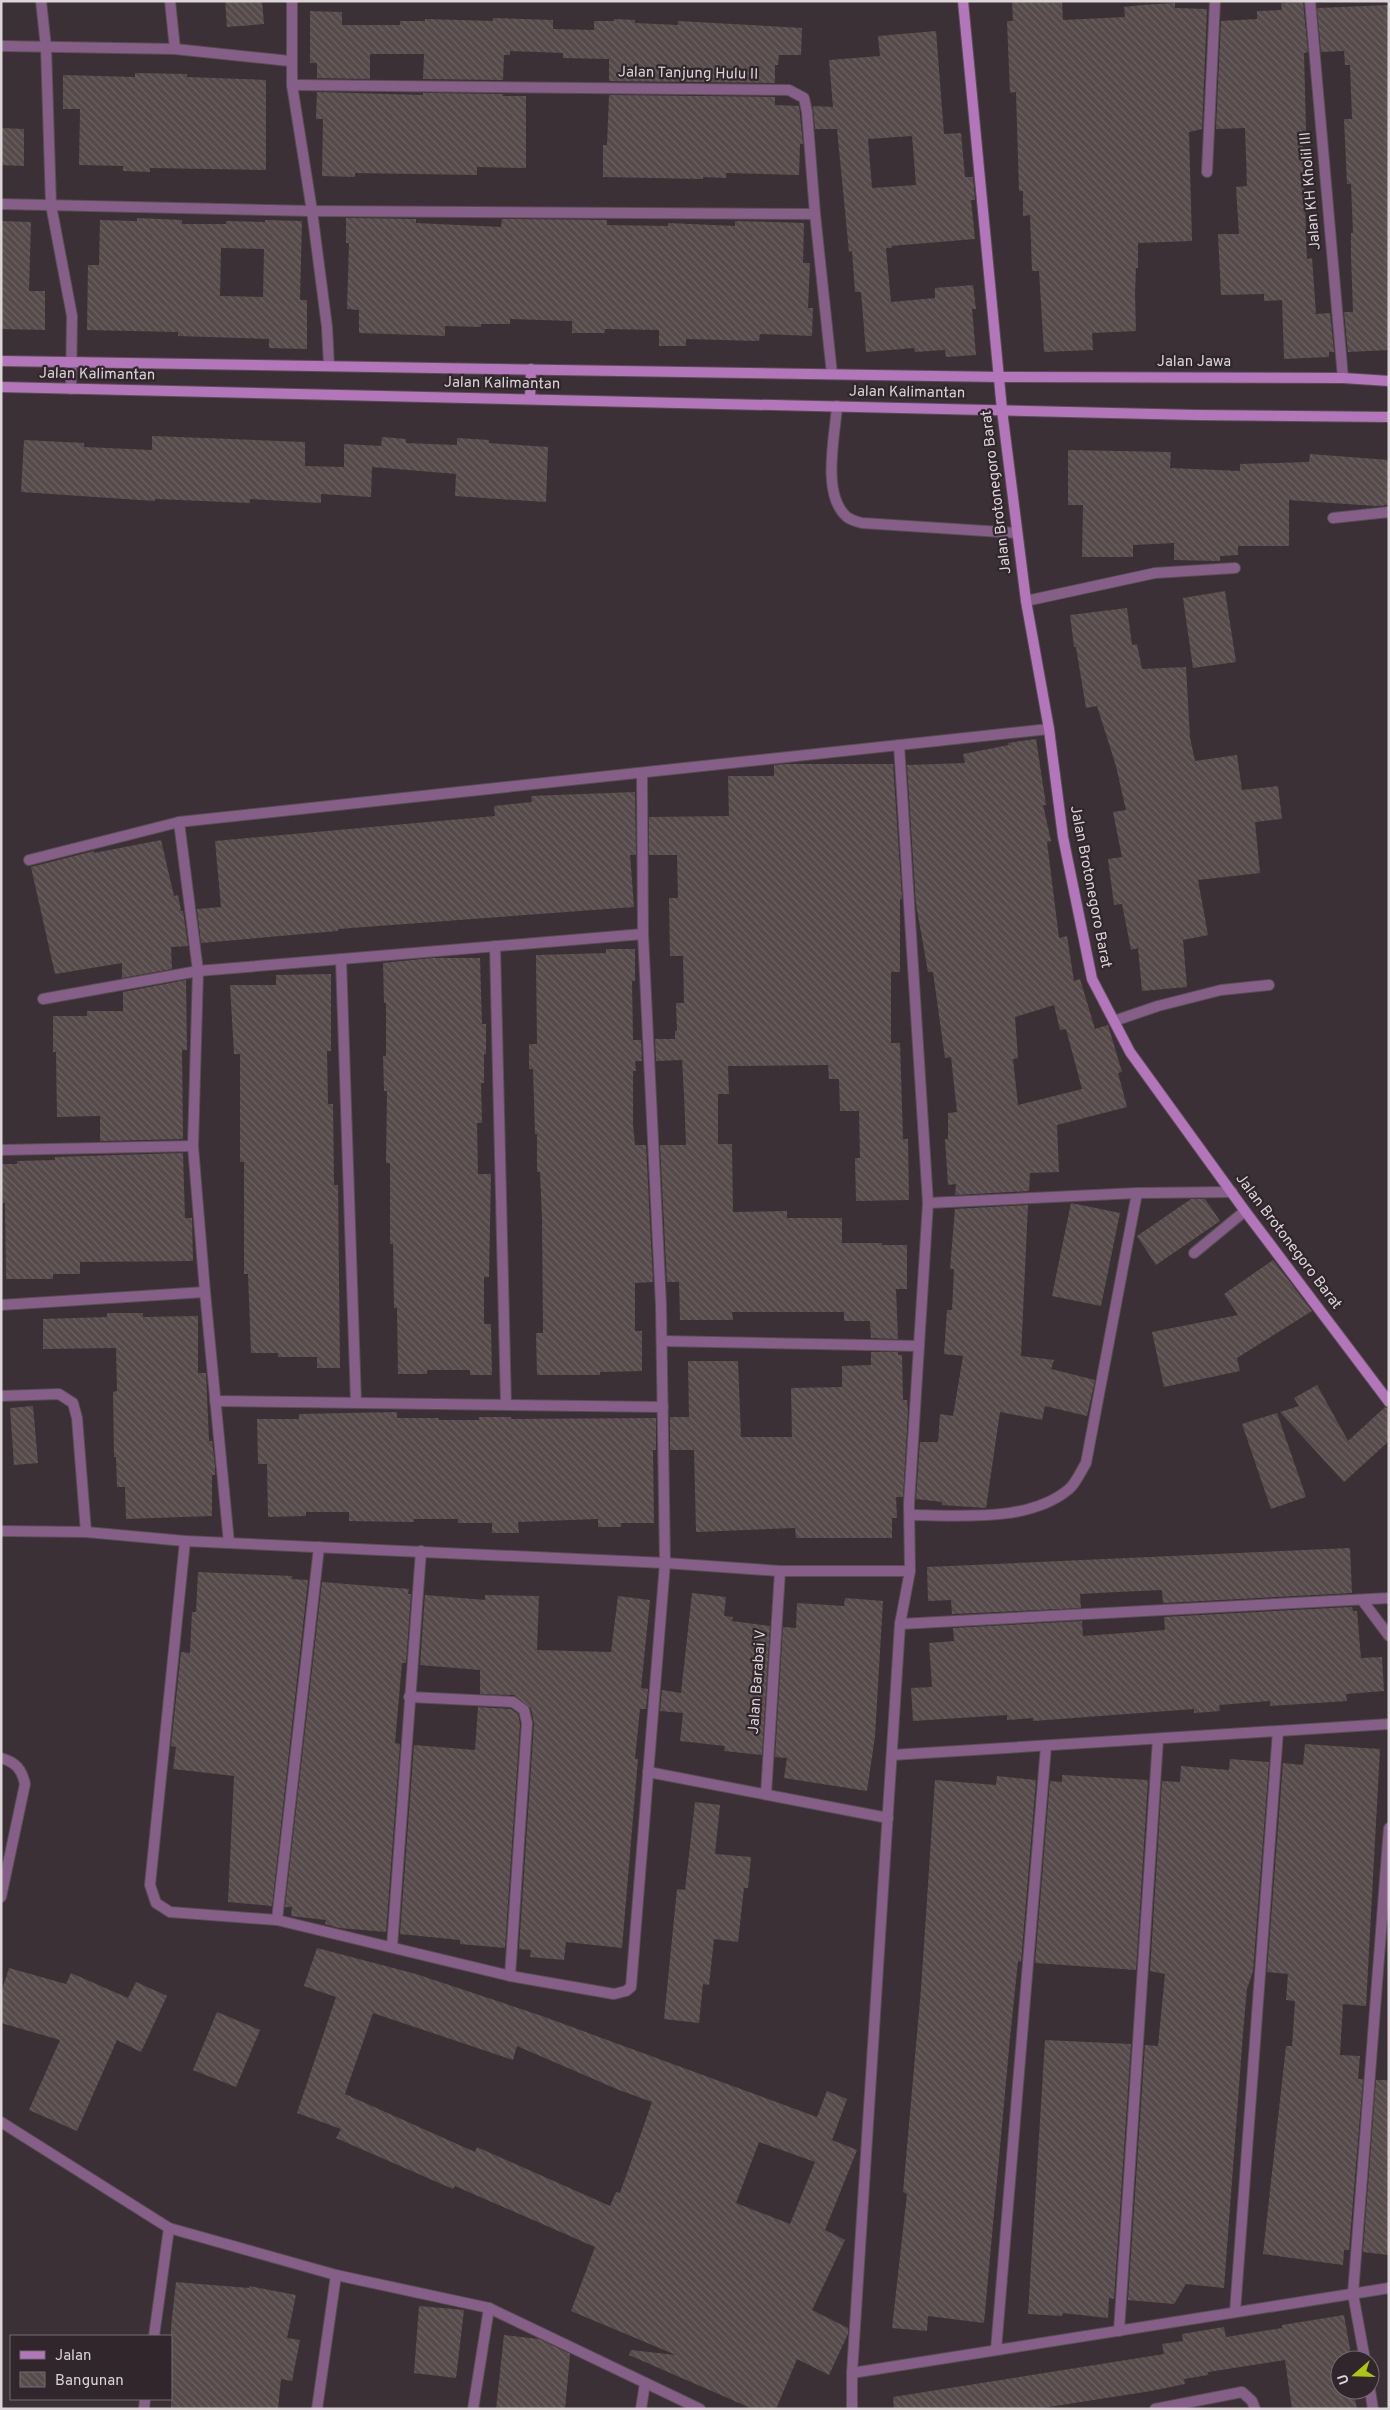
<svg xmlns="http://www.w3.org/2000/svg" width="1390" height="2410" viewBox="0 0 1390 2410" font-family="Overpass,sans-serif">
  <defs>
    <pattern id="building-back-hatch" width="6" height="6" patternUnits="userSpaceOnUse" patternTransform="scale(1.25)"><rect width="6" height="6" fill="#564a4a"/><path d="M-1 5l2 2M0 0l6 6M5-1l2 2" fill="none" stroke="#6e6363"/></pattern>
  </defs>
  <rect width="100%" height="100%" fill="#3b3035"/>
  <g fill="url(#building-back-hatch)" fill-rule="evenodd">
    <polygon points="225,1 262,1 264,24 227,27"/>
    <polygon points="1012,1 1062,1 1063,20 1125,17 1124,7 1142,5 1175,3 1175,8 1207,9 1202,129 1189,132 1192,241 1138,243 1138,268 1136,268 1135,294 1136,331 1092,333 1093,350 1044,352 1039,271 1032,271 1030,215 1023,216 1023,191 1019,191 1016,92 1010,93 1007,21 1013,21"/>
    <polygon points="1303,2 1308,52 1304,53 1306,131 1302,131 1307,259 1312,258 1316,314 1330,313 1334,352 1329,352 1329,357 1284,359 1282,300 1264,301 1264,294 1221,295 1218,234 1239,234 1236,187 1247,186 1245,128 1216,129 1221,21 1257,19 1257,11 1282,10 1281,3"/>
    <polygon points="1389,5 1389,350 1348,352 1344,312 1353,312 1351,256 1351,233 1353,233 1351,184 1347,184 1344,119 1352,119 1350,65 1345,65 1344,51 1321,52 1317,8"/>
    <polygon points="310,11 342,12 342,25 400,25 400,21 425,21 425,19 493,21 493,18 553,20 553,29 594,30 594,21 614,21 614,19 635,20 635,23 678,25 678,21 802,28 801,55 779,55 778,65 775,65 775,83 609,81 609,59 563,58 563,53 510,51 510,55 504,55 503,80 423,79 424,54 370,54 370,79 317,78 317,63 310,63"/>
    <path d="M936,31l8,103 17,-1 4,44h8l2,23h-4l4,39 -84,7 1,2h-6l5,54 44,-4v-10l38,-3 3,24h-4l4,46 -30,2 -1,-7 -30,2 -1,-4 -48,4 -5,-60h-6l-3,-41 -3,1 -12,-123h-22l-2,-23 20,1 -4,-47 51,-4 -2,-20zM912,136l4,49 -44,3 -4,-49z"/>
    <polygon points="135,73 187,74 187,77 266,80 266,170 150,168 150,172 123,171 123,166 79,165 80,109 63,109 63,75 135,77"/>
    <polygon points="317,92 423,95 423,93 503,94 503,96 526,96 526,168 477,167 477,175 355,173 355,177 322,176 323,119 316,119"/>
    <polygon points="609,95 775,97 775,105 799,106 803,144 800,144 799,175 726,173 726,178 703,177 703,179 603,177 603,145 607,145"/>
    <polygon points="1,128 24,129 24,166 1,165"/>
    <path d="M137,218l45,2v4h44v-3l39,1v-2l37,1 -2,79h7v49l-38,-1v-9l-91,-3v-4l-91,-2 1,-65h11l1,-45 37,1zM221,248l43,1 -1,48 -43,-1z"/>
    <polygon points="346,218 416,219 416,223 501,227 502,219 607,220 607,225 668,226 668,223 735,226 735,221 804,223 803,263 810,263 808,308 813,308 812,336 760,334 759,341 686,339 686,346 659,346 659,330 605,329 605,333 572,333 572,321 510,319 510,324 481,324 481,327 445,326 445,336 359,333 359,310 347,309 349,243 346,243"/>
    <polygon points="1,221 31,222 29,291 45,291 45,330 1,329"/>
    <polygon points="152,436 305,442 305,466 344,467 344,444 381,446 382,437 406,439 406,443 457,445 457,438 489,440 489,443 548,447 546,502 455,496 456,474 372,467 371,497 321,494 321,503 250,499 250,503 155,499 155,501 21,492 24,440 84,443 84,447 152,450"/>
    <polygon points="1068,450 1171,452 1170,468 1240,471 1240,464 1309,462 1310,454 1389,460 1389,505 1376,506 1289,500 1289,546 1238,546 1238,555 1220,556 1220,561 1174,560 1174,543 1133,545 1133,557 1082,557 1083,505 1068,505"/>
    <polygon points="1225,591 1236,662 1193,668 1183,598"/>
    <polygon points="1127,608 1132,645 1137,644 1142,669 1186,667 1190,738 1195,761 1237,755 1242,790 1278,786 1282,819 1255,822 1260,873 1198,880 1208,935 1183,940 1187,987 1142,991 1138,948 1131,950 1122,904 1114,905 1108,859 1122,857 1113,812 1126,810 1116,766 1097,706 1086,708 1076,647 1074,647 1070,615"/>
    <path d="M1036,739l10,66h-3l8,36 -4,1 12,96 8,-2 7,45 6,-2 15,50 13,-4 14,47 -4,1 9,34 -70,18 2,47 -29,1 -1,18 -74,4 1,-11 -8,1 -3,-46h3v-26l9,-1 -6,-55 -6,1 -12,-86h-5l-12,-68 -9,-139 58,-2 -2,-9 46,-9 -1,-2zM1054,1005l6,25 6,-1 16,60 -64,16 -5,-46 5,-1 -3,-41z"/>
    <polygon points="786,764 893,764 902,899 900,899 900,972 891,972 891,1043 900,1043 903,1139 908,1139 909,1200 856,1201 855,1158 860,1158 859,1111 840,1111 839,1079 829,1079 828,1065 728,1066 729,1094 718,1094 718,1144 732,1144 733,1212 787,1211 787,1218 842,1218 842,1243 882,1243 882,1245 907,1245 907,1289 896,1289 898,1339 871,1338 870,1321 844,1321 844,1312 732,1312 733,1320 680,1320 679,1282 667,1282 660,1145 686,1145 684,1094 682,1060 656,1061 655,1039 675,1039 675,1031 677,1031 676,1003 684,1003 683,956 670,956 669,898 678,898 677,855 649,855 649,817 729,816 728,776 774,776 774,765"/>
    <polygon points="635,792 636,855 630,855 634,907 338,929 338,931 201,943 197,909 221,907 215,841 495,816 494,806 532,802 531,796"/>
    <polygon points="161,840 174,896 178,895 181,911 183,911 188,946 171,947 172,969 122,978 122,963 55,974 31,867 94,851 94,853"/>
    <polygon points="606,949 635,949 635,981 632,981 633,1040 641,1040 642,1061 635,1061 636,1071 633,1071 633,1125 635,1145 646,1145 653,1282 635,1283 635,1331 642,1331 642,1371 600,1372 600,1375 537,1375 536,1333 543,1333 542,1218 540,1172 537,1172 537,1134 535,1134 533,1069 529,1069 529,1044 537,1044 536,955 606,953"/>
    <polygon points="432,958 480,958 482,1024 486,1024 486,1054 484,1054 484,1083 481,1083 482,1123 477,1123 478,1174 491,1174 489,1277 484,1277 484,1324 491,1324 492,1375 470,1375 470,1370 427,1370 427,1374 398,1374 397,1308 394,1308 393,1244 390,1244 390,1163 386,1163 387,1091 384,1091 383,1056 386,1056 386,1003 384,1003 383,963"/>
    <polygon points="331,974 331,1051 327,1051 328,1104 333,1104 334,1185 338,1185 340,1368 317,1368 317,1357 278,1357 278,1353 251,1353 248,1274 244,1274 244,1162 240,1162 240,1054 234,1054 230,985 276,985 276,975"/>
    <polygon points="186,980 187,1050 182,1050 183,1139 100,1141 100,1116 57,1117 56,1052 53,1052 53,1016 87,1016 87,1011 123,1011 123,992"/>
    <polygon points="183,1153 185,1218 192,1218 193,1261 80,1262 80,1274 53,1274 53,1279 6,1279 5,1203 1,1203 1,1164 17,1164 17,1161 55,1160 55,1157"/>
    <polygon points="1191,1199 1205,1199 1220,1221 1156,1265 1137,1236"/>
    <polygon points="1071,1203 1120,1213 1101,1306 1052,1296"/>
    <polygon points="1028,1205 1021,1356 1054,1360 1051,1369 1095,1380 1087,1416 1045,1406 1042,1420 1000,1412 986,1508 942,1505 942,1502 916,1499 920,1442 938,1442 940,1414 953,1416 963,1356 944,1354 947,1310 952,1310 954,1269 950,1269 955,1209"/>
    <polygon points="1273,1260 1312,1311 1237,1358 1240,1371 1164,1387 1152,1332 1238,1315 1224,1294"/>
    <polygon points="107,1313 143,1313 143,1317 198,1316 198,1373 206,1373 209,1441 212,1441 215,1466 215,1475 212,1475 212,1516 126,1519 125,1487 117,1487 116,1457 114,1457 113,1392 117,1391 116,1348 43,1349 43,1319 107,1317"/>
    <polygon points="871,1352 898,1352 898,1355 902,1355 903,1400 907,1400 908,1411 903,1497 896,1497 897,1518 892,1518 892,1538 796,1538 795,1528 696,1532 694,1450 670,1450 670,1417 689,1417 688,1361 738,1361 741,1437 792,1437 791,1388 842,1387 842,1366 871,1365"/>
    <polygon points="1317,1385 1348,1441 1385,1407 1389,1409 1389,1441 1344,1482 1280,1412 1299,1406 1294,1398"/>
    <polygon points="33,1406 38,1463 14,1465 10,1408"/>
    <polygon points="397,1412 397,1418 439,1418 439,1420 479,1420 479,1417 511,1417 511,1419 656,1418 656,1450 653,1450 654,1523 621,1523 621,1527 598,1527 598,1519 518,1522 519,1533 492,1533 492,1523 458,1523 458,1519 414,1519 414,1522 349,1521 349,1512 306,1512 306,1516 268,1517 267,1464 258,1464 257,1419 299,1419 299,1414"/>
    <polygon points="1277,1413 1306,1497 1271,1509 1242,1424"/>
    <polygon points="1350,1548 1352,1593 1163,1603 1162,1590 1117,1592 1080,1594 1081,1608 952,1614 951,1600 928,1601 927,1567"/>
    <polygon points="198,1572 292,1576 292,1579 308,1580 272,1906 228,1902 234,1776 173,1769 176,1747 171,1746 181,1652 190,1653 192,1612 196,1612"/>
    <polygon points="322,1582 409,1589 408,1594 411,1594 406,1663 402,1663 395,1743 400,1744 386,1932 339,1928 325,1924 326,1920 291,1916 292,1907 285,1907"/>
    <polygon points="692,1593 726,1597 724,1616 733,1617 732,1621 770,1626 762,1755 724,1751 725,1746 680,1741 683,1713 660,1711 662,1690 681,1693"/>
    <polygon points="425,1595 485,1600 485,1595 539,1596 537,1650 611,1652 618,1596 650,1600 641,1688 648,1689 646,1709 640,1709 635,1759 638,1759 622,1948 566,1942 564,1960 530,1957 531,1950 519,1949 534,1723 531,1708 514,1695 480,1694 480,1670 420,1665"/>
    <polygon points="845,1598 883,1601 875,1736 867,1791 784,1778 787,1758 775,1757 783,1627 796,1628 797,1603 844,1606"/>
    <polygon points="1352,1607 1353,1611 1357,1611 1361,1658 1382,1657 1384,1691 1346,1694 1347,1701 1270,1706 1270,1701 1219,1705 1220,1711 1194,1713 1194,1709 1033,1721 1033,1718 1007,1720 1007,1715 913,1721 911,1688 932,1687 929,1643 954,1641 953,1628 1082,1621 1083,1636 1165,1630 1164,1617"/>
    <polygon points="478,1707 511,1709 518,1714 520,1724 505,1948 460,1944 460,1940 400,1934 414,1745 475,1750"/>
    <polygon points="1305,1744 1380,1749 1366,2006 1343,2004 1340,2055 1360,2056 1358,2079 1363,2079 1349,2250 1344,2250 1343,2265 1263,2254 1286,2046 1292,2046 1295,2001 1286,2000 1288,1974 1267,1972 1283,1763 1303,1765"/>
    <polygon points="1230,1759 1269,1762 1253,1971 1247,1989 1243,2033 1224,2288 1186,2284 1174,2304 1128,2300 1145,2045 1158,2046 1165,1974 1150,1971 1162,1781 1180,1782 1181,1766 1229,1770"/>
    <polygon points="1062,1775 1148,1780 1136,1970 1035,1963 1050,1781 1062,1782"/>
    <polygon points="997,1776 1036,1780 1021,1962 1018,1961 1010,2038 984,2323 928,2316 927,2331 892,2328 907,2194 903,2192 904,2181 921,1989 935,1780 996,1785"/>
    <polygon points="695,1802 720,1805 715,1854 751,1857 748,1888 744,1888 738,1942 714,1939 709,1985 703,1984 699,2023 664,2019 677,1889 685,1890"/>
    <path d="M317,1948l99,26 126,42 275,101 10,-26 20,8 -15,41 25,10 -32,80 20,10 -33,70 36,18v6l-19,41 -32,-16 -21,50h-23l-124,-54 2,-5 45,5 -105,-44 24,-64 -140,-61 -2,3 -117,-51 5,-9 -44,-16 39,-116 -32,-11zM373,2013l140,47 4,-14 102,44 33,12 -32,91 -4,-1 -6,14 -133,-59 -2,5 -130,-58zM759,2142l56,20 -25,62 -54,-21z"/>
    <polygon points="9,1968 66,1984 71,1973 128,1998 136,1982 167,1996 141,2052 117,2040 77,2131 29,2110 60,2040 1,2023 1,1993"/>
    <polygon points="217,2012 260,2030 236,2087 193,2070"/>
    <polygon points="1045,2040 1131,2044 1114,2299 1109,2298 1108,2318 1063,2313 1062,2316 1028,2314"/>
    <polygon points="1376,2080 1389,2080 1389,2255 1363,2252"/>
    <polygon points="176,2282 249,2288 249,2286 296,2295 287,2338 300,2340 292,2381 281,2379 278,2409 171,2409 171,2327"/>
    <polygon points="419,2306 464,2310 456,2378 414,2373"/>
    <polygon points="1344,2315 1352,2360 1340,2360 1340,2390 1353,2390 1357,2409 1292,2409 1285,2360 1208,2372 1208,2375 1184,2379 1185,2384 1151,2391 1036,2409 894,2409 893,2397 1164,2354 1162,2344 1183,2341 1182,2334 1224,2327 1226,2337 1282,2328 1282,2325"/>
    <polygon points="504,2335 539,2339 570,2354 565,2409 496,2409"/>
  </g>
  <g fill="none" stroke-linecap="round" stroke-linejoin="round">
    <defs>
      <g id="service">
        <path d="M837,406c-2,30 -16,89 10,111 4,3 11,5 15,6l155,10"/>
        <polyline points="1333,518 1389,512"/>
        <polyline points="1026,601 1155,573 1235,568"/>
        <polyline points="1114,1021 1158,1006 1221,990 1269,985"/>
      </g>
      <g id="minor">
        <polyline points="41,1 46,47 51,205 72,316 71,389"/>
        <polyline points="170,1 175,49"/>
        <polyline points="292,1 292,85 312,211 327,327 329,366"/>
        <polyline points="1310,1 1343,378"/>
        <polyline points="1,46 175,49 290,61"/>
        <polyline points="292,85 789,90 804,98 807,112 815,214 832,374"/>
        <polyline points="1207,172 1215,1"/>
        <polyline points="1,204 312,211 815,214"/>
        <polyline points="179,822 198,971 193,1146 205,1292 229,1543"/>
        <polyline points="29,860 179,822 1049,729"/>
        <polyline points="495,946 506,1405"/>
        <polyline points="341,959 356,1402"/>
        <polyline points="43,999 198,971 643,934"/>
        <polyline points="1,1150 193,1146"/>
        <polyline points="928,1203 1137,1193 1232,1192"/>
        <polyline points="1194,1253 1245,1211"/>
        <polyline points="1,1305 205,1292"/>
        <polyline points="662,1341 919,1346"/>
        <polyline points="1,1396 59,1394 73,1403 77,1418 86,1532"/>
        <polyline points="215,1401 663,1407"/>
        <path d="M910,1515c49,0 119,8 159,-26 7,-6 12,-18 17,-26l51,-270"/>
        <polyline points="1,1531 86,1532 185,1541 665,1563 780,1571 910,1571"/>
        <polyline points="185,1541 150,1885 156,1903 170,1912 277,1920 510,1976 614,1994 626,1991 631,1987 665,1563 661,1305 643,934 642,773"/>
        <polyline points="1362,1600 1389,1636"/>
        <polyline points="900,1624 1389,1598"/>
        <polyline points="409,1697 513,1702 524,1710 527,1723 510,1976"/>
        <polyline points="892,1755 1389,1724"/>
        <path d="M1,1758c15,4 21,12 24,26l-24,113"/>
        <polyline points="648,1772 888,1818"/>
        <polyline points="766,1794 780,1571"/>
        <polyline points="277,1920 319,1547"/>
        <polyline points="392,1947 421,1551"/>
        <polyline points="1,2122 169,2228 336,2275 489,2308 700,2409"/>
        <polyline points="1235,2312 1278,1731"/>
        <polyline points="1119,2331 1158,1739"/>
        <polyline points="154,2336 169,2228"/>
        <polyline points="996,2350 1046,1746"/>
        <polyline points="1365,2360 1353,2294 1389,1828"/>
        <polyline points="852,2373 1389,2288"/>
        <polyline points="1370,2390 1373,2409"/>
        <polyline points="144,2409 145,2399"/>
        <polyline points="317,2409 336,2275"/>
        <polyline points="473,2409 489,2308"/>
        <polyline points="641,2409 645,2383"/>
        <polyline points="852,2409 852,2373 900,1624 910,1571 909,1504 928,1203 899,745"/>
        <polyline points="1155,2409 1242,2392 1252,2401 1255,2409"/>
      </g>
      <g id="secondary">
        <polyline points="963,1 1002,410 1026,601 1049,729 1063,837 1092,979 1130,1052 1245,1211 1389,1402"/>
        <polyline points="1,361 999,377 1343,378 1389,381"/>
        <polyline points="1,387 1196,415 1389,417"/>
        <polyline points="530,399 531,369"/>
      </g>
    </defs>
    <use href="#service" stroke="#584e52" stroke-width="12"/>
    <use href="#minor" stroke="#584e52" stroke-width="12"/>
    <use href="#secondary" stroke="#584e52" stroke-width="12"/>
    <use href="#service" stroke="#865f89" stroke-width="10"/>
    <use href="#minor" stroke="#865f89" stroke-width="10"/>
    <use href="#secondary" stroke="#b476ba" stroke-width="10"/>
  </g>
  <g text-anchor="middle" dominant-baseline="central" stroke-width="4.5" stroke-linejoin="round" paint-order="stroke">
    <g font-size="15" fill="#dcd5d8" stroke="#30262b">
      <text transform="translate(688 74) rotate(1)">Jalan Tanjung Hulu II</text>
      <text transform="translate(1311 191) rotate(-95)">Jalan KH Kholil III</text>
      <text x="1194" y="362">Jalan Jawa</text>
      <text transform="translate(97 375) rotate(1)">Jalan Kalimantan</text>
      <text transform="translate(502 384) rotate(1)">Jalan Kalimantan</text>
      <text transform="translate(907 393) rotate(1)">Jalan Kalimantan</text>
      <text transform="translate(997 492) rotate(-97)">Jalan Brotonegoro Barat</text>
      <text transform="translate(1090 887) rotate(79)">Jalan Brotonegoro Barat</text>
      <text transform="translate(1288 1242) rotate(53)">Jalan Brotonegoro Barat</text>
      <text transform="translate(758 1682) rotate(-86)">Jalan Barabai V</text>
    </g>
  </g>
  <rect width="1390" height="2410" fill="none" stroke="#dcd5d8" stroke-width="5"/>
  <rect x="10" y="2335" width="162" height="65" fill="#30262b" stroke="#756c70"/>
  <rect x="20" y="2351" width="25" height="8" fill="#b476ba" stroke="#756c70"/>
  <text x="55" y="2360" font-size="15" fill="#dcd5d8">Jalan</text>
  <rect x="20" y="2372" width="25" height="15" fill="url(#building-back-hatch)" stroke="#756c70"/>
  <text x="55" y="2385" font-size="15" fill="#dcd5d8">Bangunan</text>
  <g transform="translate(1355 2375) rotate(250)"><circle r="24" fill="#30262b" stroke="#756c70"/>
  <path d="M0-4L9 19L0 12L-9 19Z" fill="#acc611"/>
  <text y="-8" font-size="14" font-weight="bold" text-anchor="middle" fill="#dcd5d8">U</text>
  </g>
</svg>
